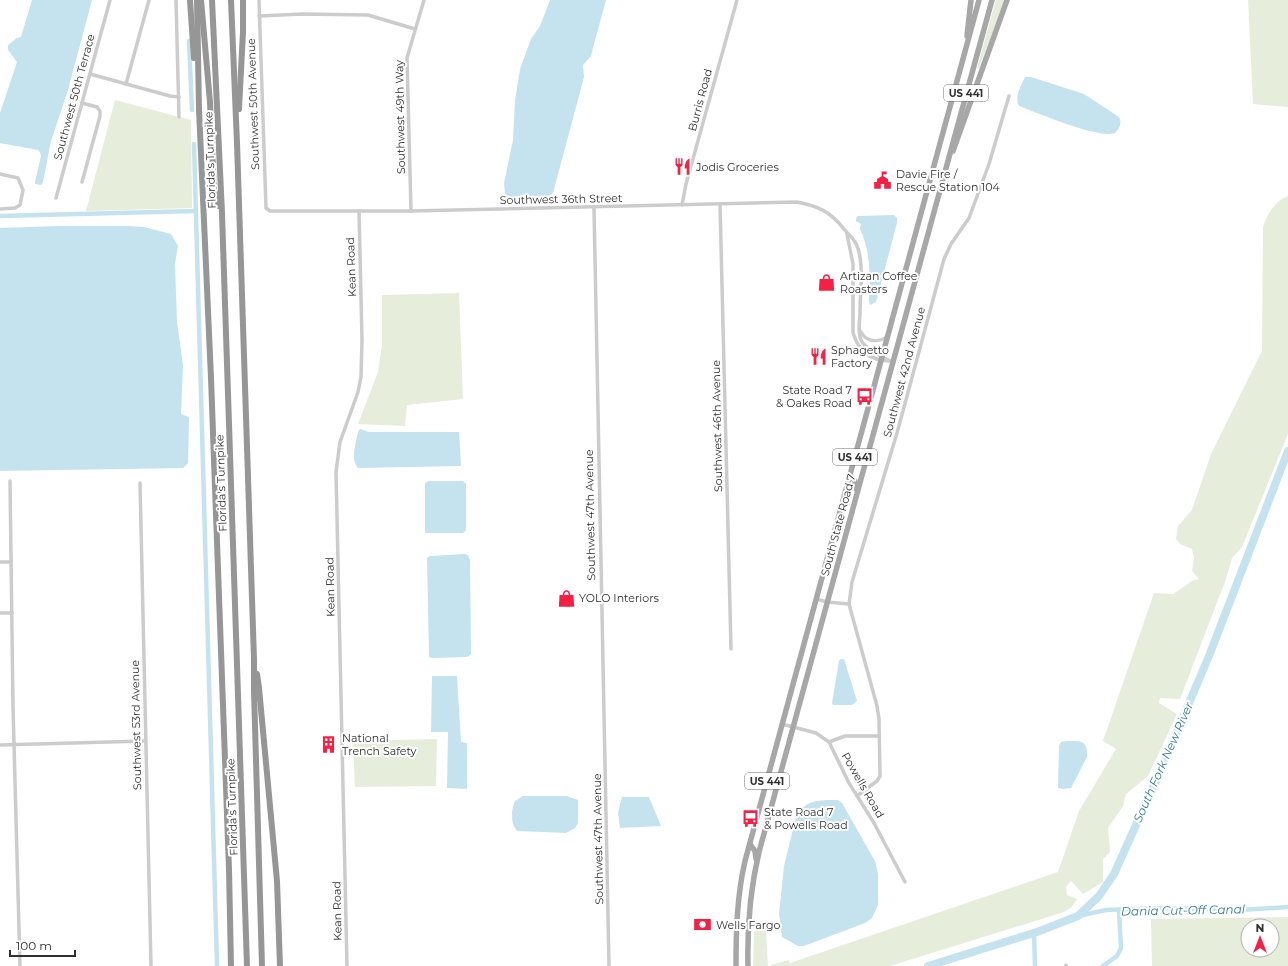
<svg xmlns="http://www.w3.org/2000/svg" width="1288" height="966" viewBox="0 0 1288 966" font-family="Montserrat,sans-serif">
  <rect width="100%" height="100%" fill="#fff"/>
  <g fill="#e7eddb" fill-rule="evenodd">
    <polygon points="996,0 1004,0 979,69 977,68"/>
    <polygon points="1248,0 1288,0 1288,107 1253,104"/>
    <polygon points="115,100 191,120 192,208 86,211"/>
    <path d="M1288,196v238l-46,113 -10,11 -6,21 -46,120 -20,-1 -1,5 18,11 -29,62 -22,18 -3,12 -15,22 2,24 -7,7v23l-20,12 -12,-13 -5,6 1,8 10,4 -5,8 -8,5 -174,54h-119v-1l18,-5 1,3 268,-91 21,-61 37,-62 -13,-8 51,-148 19,1 19,-13 7,-2 -7,-8 2,-13 -2,-9 -12,-5 -4,-5 2,-13 14,-16 19,-56 51,-103 1,-124c4,-13 12,-26 25,-31z"/>
    <polygon points="459,293 463,399 407,405 405,426 358,424 378,372 382,345 382,295"/>
    <polygon points="437,739 436,786 355,787 353,741"/>
    <path d="M1288,917v49h-136l-1,-47zM1248,926h24v24h-24z"/>
    <polygon points="758,927 762,927 766,930 768,966 753,966 754,932"/>
  </g>
  <g fill="#c5e3ef">
    <polygon points="32,0 92,0 68,90 51,141 43,182 41,185 35,184 35,182 41,156 40,152 38,150 0,143 0,113 17,62 8,50 8,45 17,38 21,37"/>
    <polygon points="550,0 606,0 593,48 591,56 583,65 584,77 553,193 549,196 511,198 505,194 504,183 513,140 515,100 520,69 531,39 540,26"/>
    <path d="M1025,77h6l53,17 35,23c3,6 1,11 -4,16 -17,6 -77,-20 -96,-27 -5,-9 2,-20 6,-29z"/>
    <path d="M894,215l3,3v5l-21,79 -6,3 -1,-4c1,-25 2,-49 -9,-72l1,-5 -5,-3v-3l2,-2z"/>
    <polygon points="58,226 129,226 144,227 171,234 178,246 175,264 177,322 183,365 181,414 189,417 188,463 183,468 0,471 0,228"/>
    <path d="M360,429l9,3h90l2,34 -103,2c-8,-10 -2,-24 0,-36z"/>
    <polygon points="429,481 463,481 466,484 466,530 463,533 425,533 425,483"/>
    <polygon points="465,554 468,555 470,560 471,654 469,656 466,657 432,658 429,657 427,558 430,556"/>
    <polygon points="841,659 844,659 857,701 852,705 833,705 832,703 839,661"/>
    <polygon points="432,676 457,676 461,742 467,743 467,789 447,788 448,732 431,732"/>
    <path d="M1067,741c14,0 21,-1 20,16l-16,31 -8,1 -5,-1 1,-42 2,-4z"/>
    <path d="M523,796h44l11,4v23l-3,5 -9,5 -49,-2c-7,-8 -6,-21 -2,-30z"/>
    <polygon points="622,797 649,797 661,826 620,828 618,813"/>
    <path d="M838,800l4,3 33,58 3,13v31l-6,13 -7,5 -61,23h-6l-16,-9 -3,-23 5,-48 12,-49c9,-18 24,-17 42,-17z"/>
  </g>
  <g fill="none" stroke-linecap="round" stroke-linejoin="round">
    <g stroke="#c5e3ef" stroke-width="4.5">
      <polyline points="189,41 192,110"/>
      <polyline points="194,144 217,966"/>
      <polyline points="0,216 196,211"/>
      <polyline points="1078,916 1106,910 1161,908 1241,910 1288,907"/>
      <polyline points="1034,933 1035,966"/>
      <polyline points="1103,966 1117,956 1121,948 1119,910"/>
    </g>
    <polyline stroke="#c5e3ef" stroke-width="8" points="928,966 1037,932 1078,916 1099,896 1114,874 1159,774 1209,656 1288,451"/>
    <g stroke="#ccc" stroke-width="3.5">
      <polyline points="176,0 179,117"/>
      <path d="M259,0l7,208 4,3h141l386,-9c20,4 33,9 46,26 4,5 9,9 12,14 10,16 5,51 5,70 0,9 -3,21 2,30 7,10 20,14 30,20"/>
      <polyline points="259,16 303,14 368,15 415,29"/>
      <polyline points="90,74 170,96 179,97"/>
      <polyline points="126,84 149,0"/>
      <polyline points="82,103 97,107 100,111 100,116 82,182"/>
      <polyline points="0,174 18,178 23,190 20,205 15,208 0,209"/>
      <polyline points="56,198 110,0"/>
      <polyline points="720,204 731,649"/>
      <polyline points="682,205 686,184 737,0"/>
      <polyline points="594,208 609,966"/>
      <polyline points="411,211 407,58 424,0"/>
      <path d="M847,234l6,30v69c6,19 17,27 36,28"/>
      <path d="M861,332c6,11 17,10 27,5"/>
      <polyline points="10,481 13,707 20,966"/>
      <polyline points="140,483 151,966"/>
      <polyline points="0,562 11,562"/>
      <polyline points="816,599 827,602 849,604 852,582 897,433 944,259 951,244 969,218 989,164 1009,96"/>
      <polyline points="849,604 877,706 879,719 880,776 877,781 857,796"/>
      <polyline points="0,613 12,613"/>
      <polyline points="782,724 816,733 829,742 849,783 874,823 905,882"/>
      <polyline points="829,742 845,736 879,736"/>
      <polyline points="0,745 145,741"/>
      <polyline points="1066,965 1066,966"/>
      <polyline points="347,966 336,472 340,442 358,392 361,377 362,340 359,211"/>
    </g>
    <g stroke="#a7a7a7" stroke-width="5.5">
      <polyline points="967,36 971,0"/>
      <polyline points="953,151 1007,0"/>
      <polyline points="850,475 855,481 856,489"/>
      <polyline points="750,844 755,851 756,859"/>
      <path d="M736,966c0,-36 1,-70 9,-105l234,-861"/>
      <path d="M748,966c-1,-39 2,-76 11,-114l233,-852"/>
    </g>
    <g stroke="#969696" stroke-width="6">
      <polyline points="190,0 194,58"/>
      <polyline points="197,0 199,109 211,378 229,869 231,966"/>
      <polyline points="201,0 210,102 214,190 219,206"/>
      <polyline points="212,0 222,213 247,966"/>
      <polyline points="231,0 237,143 254,659 254,691 262,966"/>
      <polyline points="239,109 243,32 243,0"/>
      <polyline points="257,674 259,688 277,881 280,966"/>
    </g>
  </g>
  <defs>
    <symbol id="restaurant-bare" viewBox="-9 -9 18 18"><path d="M-5-6h1v4h1v-4h1v4h1v-4h1v5L-1.5 .5V6h-2V.5L-5-1ZM5-6V6H3V1.5H1.5Q1.5-4 5-6Z" fill="#f72044" stroke="#fff" stroke-width="2.5" paint-order="stroke"/></symbol>
    <symbol id="civic-bare" viewBox="-9 -9 18 18"><path d="M-.6-6.5H3V-4.5H.6V-3L4-1V1h2V6H-6V1h2V-1L-.6-3ZM-1.2 2.5V6h2.4V2.5Z" fill="#f72044" stroke="#fff" stroke-width="2.5" paint-order="stroke"/></symbol>
    <symbol id="shop-bare" viewBox="-9 -9 18 18"><path d="M-5-2.5h2.3a2.7 3.5 0 0 1 5.4 0H5L5.5 6h-11ZM-1.5-2.5h3a1.5 2.3 0 0 0-3 0Z" fill="#f72044" stroke="#fff" stroke-width="2.5" paint-order="stroke"/></symbol>
    <symbol id="bus-bare" viewBox="-9 -9 18 18"><path d="M-5-6H5V4H4V6H2V4H-2V6H-4V4H-5ZM-3.5-4V0h7V-4ZM-3.5 1.2v1.5H-2V1.2ZM2 1.2v1.5H3.5V1.2Z" fill="#f72044" stroke="#fff" stroke-width="2.5" paint-order="stroke"/></symbol>
    <symbol id="building-bare" viewBox="-9 -9 18 18"><path d="M-4-6H4V6H1V3H-1V6H-4ZM-2.5-4.3h1.7v1.8h-1.7ZM.8-4.3h1.7v1.8H.8ZM-2.5-1h1.7V.8h-1.7ZM.8-1h1.7V.8H.8Z" fill="#f72044" stroke="#fff" stroke-width="2.5" paint-order="stroke"/></symbol>
    <symbol id="bank-bare" viewBox="-9 -9 18 18"><path d="M-6-4H6V4H-6ZM0-2.3a2.3 2.3 0 1 0 0 4.6a2.3 2.3 0 1 0 0-4.6Z" fill="#f72044" stroke="#fff" stroke-width="2.5" paint-order="stroke"/></symbol>
  </defs>
  <g fill-rule="evenodd">
    <use href="#restaurant-bare" x="670" y="154" width="25" height="25"/>
    <use href="#civic-bare" x="870" y="168" width="25" height="25"/>
    <use href="#shop-bare" x="814" y="270" width="25" height="25"/>
    <use href="#restaurant-bare" x="806" y="344" width="25" height="25"/>
    <use href="#bus-bare" x="852" y="384" width="25" height="25"/>
    <use href="#shop-bare" x="554" y="586" width="25" height="25"/>
    <use href="#building-bare" x="316" y="732" width="25" height="25"/>
    <use href="#bus-bare" x="738" y="806" width="25" height="25"/>
    <use href="#bank-bare" x="690" y="912" width="25" height="25"/>
  </g>
  <g text-anchor="middle" dominant-baseline="central" stroke-width="4" stroke-linejoin="round" paint-order="stroke">
    <g fill="#fff" stroke="#6d6d6d" stroke-width="1">
      <rect x="944" y="85" width="44" height="16" rx="3"/>
      <rect x="833" y="449" width="44" height="16" rx="3"/>
      <rect x="745" y="773" width="44" height="16" rx="3"/>
    </g>
    <g font-size="10" font-weight="bold" fill="#2f2f2f">
      <text x="966" y="93">US 441</text>
      <text x="855" y="457">US 441</text>
      <text x="767" y="781">US 441</text>
    </g>
    <g font-size="11" fill="#2f2f2f" stroke="#fff">
      <text transform="translate(74 97) rotate(-75)">Southwest 50th Terrace</text>
      <text transform="translate(700 100) rotate(-75)">Burris Road</text>
      <text transform="translate(253 104) rotate(-92)">Southwest 50th Avenue</text>
      <text transform="translate(400 117) rotate(-91)">Southwest 49th Way</text>
      <text transform="translate(210 160) rotate(-92)">Florida's Turnpike</text>
      <text transform="translate(561 199) rotate(-1)">Southwest 36th Street</text>
      <text transform="translate(351 267) rotate(-92)">Kean Road</text>
      <text transform="translate(904 372) rotate(-75)">Southwest 42nd Avenue</text>
      <text transform="translate(717 426) rotate(-91)">Southwest 46th Avenue</text>
      <text transform="translate(221 483) rotate(-92)">Florida's Turnpike</text>
      <text transform="translate(590 515) rotate(-91)">Southwest 47th Avenue</text>
      <text transform="translate(838 525) rotate(-75)">South State Road 7</text>
      <text transform="translate(330 587) rotate(-91)">Kean Road</text>
      <text transform="translate(136 725) rotate(-91)">Southwest 53rd Avenue</text>
      <text transform="translate(863 785) rotate(60)">Powells Road</text>
      <text transform="translate(232 807) rotate(-92)">Florida's Turnpike</text>
      <text transform="translate(598 839) rotate(-91)">Southwest 47th Avenue</text>
      <text transform="translate(337 911) rotate(-91)">Kean Road</text>
    </g>
    <g font-size="11" fill="#2f2f2f" stroke="#fff" text-anchor="start">
      <text x="696" y="167">Jodis Groceries</text>
      <text x="896" y="174">Davie Fire /<tspan x="896" dy="13">Rescue Station 104</tspan></text>
      <text x="840" y="276">Artizan Coffee<tspan x="840" dy="13">Roasters</tspan></text>
      <text x="831" y="350">Sphagetto<tspan x="831" dy="13">Factory</tspan></text>
      <text x="852" y="390" text-anchor="end">State Road 7<tspan x="852" dy="13">&amp; Oakes Road</tspan></text>
      <text x="579" y="598">YOLO Interiors</text>
      <text x="342" y="738">National<tspan x="342" dy="13">Trench Safety</tspan></text>
      <text x="764" y="812">State Road 7<tspan x="764" dy="13">&amp; Powells Road</tspan></text>
      <text x="716" y="925">Wells Fargo</text>
    </g>
    <g font-size="12" font-style="italic" fill="#347c99" stroke="#fff">
      <text transform="translate(1163 762) rotate(-66)">South Fork New River</text>
      <text transform="translate(1183 910) rotate(-1)">Dania Cut-Off Canal</text>
    </g>
  </g>
  <g transform="translate(1260 938)"><circle r="19" fill="#ffffff" stroke="#acacac"/>
  <path d="M0-3L7 15L0 10L-7 15Z" fill="#f72044"/>
  <text y="-6" font-size="11" font-weight="bold" text-anchor="middle" fill="#2f2f2f">N</text>
  </g>
  <path d="M10 950v6h65v-6" fill="none" stroke="#2f2f2f" stroke-width="2"/>
  <text x="16" y="950" font-size="12" fill="#2f2f2f" stroke="#ffffff" stroke-width="3" paint-order="stroke">100 m</text>
</svg>
